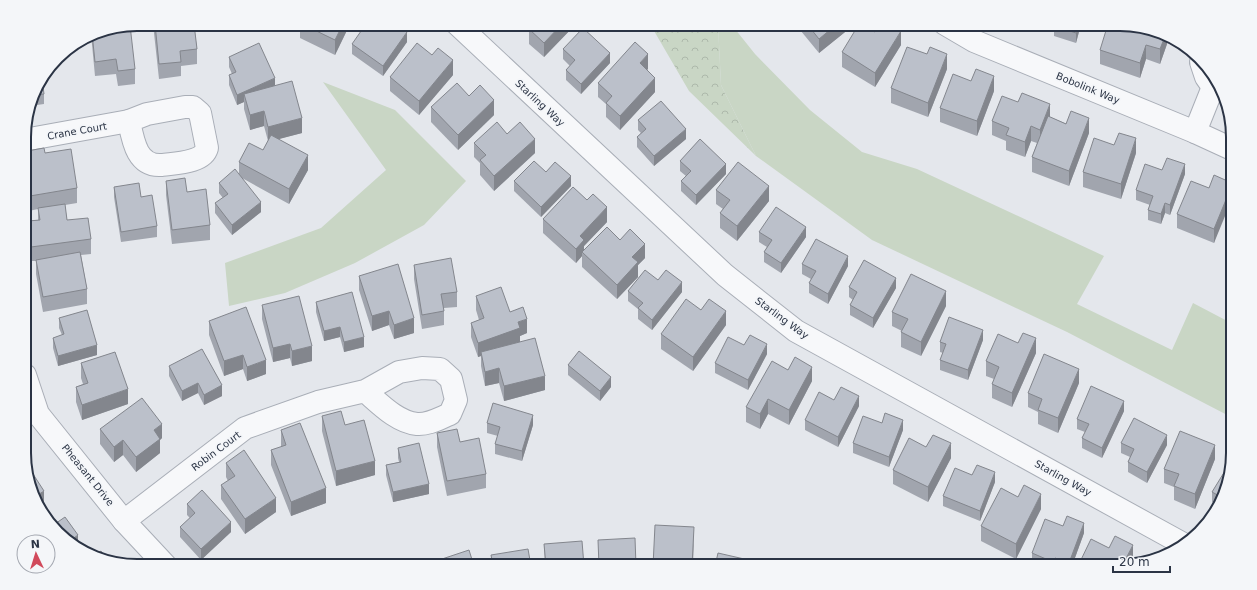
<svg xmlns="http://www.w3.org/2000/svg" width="1257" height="590" viewBox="0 0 1257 590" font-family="'DejaVu Sans',sans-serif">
  <defs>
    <pattern id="forest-crowns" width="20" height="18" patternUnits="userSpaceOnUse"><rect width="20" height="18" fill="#c9d6c5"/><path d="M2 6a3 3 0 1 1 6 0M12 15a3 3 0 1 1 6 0" fill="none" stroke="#adb8ab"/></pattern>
  </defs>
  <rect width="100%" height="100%" fill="#e4e7ec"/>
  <g fill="#c9d6c5">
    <polygon points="718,24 731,24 755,54 810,110 862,152 917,169 1104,256 1077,304 1172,350 1193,303 1233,324 1233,418 1067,332 872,240 756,156 721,85"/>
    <polygon points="323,82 395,110 466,181 424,225 355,263 285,293 229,306 225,263 321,228 386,170"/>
  </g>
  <polygon fill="url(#forest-crowns)" points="650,24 718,24 721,85 756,156 689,91"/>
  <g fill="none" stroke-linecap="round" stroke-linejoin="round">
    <defs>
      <g id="minor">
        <polyline points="457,24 725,275 796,331 1185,545"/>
        <polyline points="945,24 974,41 1195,132 1232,149"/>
        <polyline points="1201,62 1206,77 1213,87"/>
        <path d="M185,107h8l7,6 7,35c-4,15 -32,15 -45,17 -25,2 -29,-24 -33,-44l18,-7z"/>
        <polyline points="1195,132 1213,87"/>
        <polyline points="24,140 129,121"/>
        <path d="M124,521l121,-93 73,-26 47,-11 34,-19 23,-4 18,1 11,10 5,21 -6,14c-10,4 -22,11 -33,10 -20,-2 -37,-20 -52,-33"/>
      </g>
      <polyline id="tertiary" points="25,375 38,414 124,521 166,566"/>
    </defs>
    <use href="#minor" stroke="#a9aeb7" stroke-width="24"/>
    <use href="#tertiary" stroke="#a9aeb7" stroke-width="24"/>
    <use href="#minor" stroke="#f7f8fa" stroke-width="22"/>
    <use href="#tertiary" stroke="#f7f8fa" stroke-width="22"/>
  </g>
  <g fill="#a1a5ae">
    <polygon points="153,24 194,24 197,49 197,64 181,66 181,76 159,79"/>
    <polygon points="300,24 350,24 335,55 300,38"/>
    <polygon points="529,24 576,24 544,57 529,44 529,29 532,27"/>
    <polygon points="796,24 855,24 819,53 796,25"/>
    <polygon points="1055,24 1081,24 1076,43 1054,36 1054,26"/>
    <polygon points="382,30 407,42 383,76 352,54 352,44"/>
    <polygon points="94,32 135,69 135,84 118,86 116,74 95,76 91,34"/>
    <polygon points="875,32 901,45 875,87 842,67 842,52"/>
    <polygon points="1167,35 1167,44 1160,64 1146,59 1140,78 1100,64 1100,50"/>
    <polygon points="563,49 610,63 581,94 566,80 566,70 570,66 563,59"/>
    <polygon points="229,57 275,85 302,133 278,139 308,170 289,204 242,178 261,212 232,235 215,213 215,203 223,198 219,193 219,183 239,174 239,162 263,150 268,141 264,126 250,130 244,109 244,102 237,105 229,85 229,75 232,74 229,67"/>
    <polygon points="648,69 647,70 655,92 620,130 606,117 606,104 598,97 598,83"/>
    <polygon points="947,69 928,117 891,103 891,88"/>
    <polygon points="453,75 419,115 390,91 390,77"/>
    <polygon points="36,87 44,94 44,104 30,106"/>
    <polygon points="994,91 977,136 940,122 940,108"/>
    <polygon points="469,96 494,115 458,150 431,122 431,107"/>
    <polygon points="1050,117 1089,133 1069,186 1032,172 1032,157 1037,143 1031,141 1025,157 1006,150 1006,141 992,135 992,121"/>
    <polygon points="638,120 686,139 654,166 637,147 637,137 641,133 638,130"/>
    <polygon points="507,134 535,153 494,191 480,175 480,163 474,157 474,143"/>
    <polygon points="27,151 45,153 77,188 77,203 65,205 67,220 91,239 91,254 81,255 87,289 87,304 43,312 36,274 36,261 31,261 28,235 28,221 38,220 38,209 24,212 24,177 28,176 27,166"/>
    <polygon points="1136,153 1121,199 1083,187 1083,172"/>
    <polygon points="680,161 726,174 696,205 681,191 681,181 686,176 680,171"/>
    <polygon points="1162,170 1185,174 1170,215 1165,213 1161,224 1148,220 1148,210 1150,205 1136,200 1136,190"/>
    <polygon points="546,172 571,186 541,217 514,191 514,181"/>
    <polygon points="166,181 187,192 210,225 210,240 172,244 166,195"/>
    <polygon points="1232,183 1214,243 1177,228 1177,214 1209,188"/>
    <polygon points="114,187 141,197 157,226 157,237 121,242 114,197"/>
    <polygon points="716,190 769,201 737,241 720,228 720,213 723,209 716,204"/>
    <polygon points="543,219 607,222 584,246 584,251 620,240 645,258 638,265 638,277 617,299 582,267 582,256 576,263 543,233"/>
    <polygon points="1232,224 1232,249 1229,248 1229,233"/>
    <polygon points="759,232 806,237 781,273 764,262 764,252 767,247 759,242"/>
    <polygon points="802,264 848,266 828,304 809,293 809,283 811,279 802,274"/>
    <polygon points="414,265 457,292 457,307 444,308 444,325 422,329 414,279"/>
    <polygon points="359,276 414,333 394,339 389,325 372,331 359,290"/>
    <polygon points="658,280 682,292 652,330 638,319 638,309 628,301 628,291"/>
    <polygon points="849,287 896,288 873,328 850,315 850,305 853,300 849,297"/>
    <polygon points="476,296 510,312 527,333 520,336 520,342 545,390 504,401 499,383 485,386 481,366 481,356 478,357 471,337 471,323 479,320 476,310"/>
    <polygon points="316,302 364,347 344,352 340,337 324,341 316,312"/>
    <polygon points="262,305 312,361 292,366 290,358 273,362 262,319"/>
    <polygon points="946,306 921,356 901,347 901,332 902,331 892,326 892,312"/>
    <polygon points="701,310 726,325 693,371 661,349 661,334"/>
    <polygon points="59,318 97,355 58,366 53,348 53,338 62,335 59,328"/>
    <polygon points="209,321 266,374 247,381 243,369 224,376 209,335"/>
    <polygon points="983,340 968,380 940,370 940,360 943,353 940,352 940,342"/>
    <polygon points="1018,343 1036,353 1012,407 992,398 992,384 994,379 986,376 986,361"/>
    <polygon points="744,345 767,354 748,390 715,373 715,363"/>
    <polygon points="81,363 128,404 82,420 76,402 76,387 83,384 81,378"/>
    <polygon points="568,365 611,387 600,401 568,375"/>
    <polygon points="169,366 222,396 204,405 198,393 182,401 169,376"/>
    <polygon points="788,370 812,381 789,425 768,414 760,429 746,422 746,407"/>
    <polygon points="1079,383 1058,433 1038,424 1038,412 1028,407 1028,393"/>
    <polygon points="834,400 859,406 838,447 805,430 805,420"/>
    <polygon points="1124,411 1102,458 1082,448 1082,438 1085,432 1077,429 1077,419"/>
    <polygon points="322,416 375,475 336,486 322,431"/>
    <polygon points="487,423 533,425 522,461 495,454 495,444 498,436 487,433"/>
    <polygon points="882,423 903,430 889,467 853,453 853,443"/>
    <polygon points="100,429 162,438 160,440 160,453 136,472 123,455 114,462 100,444"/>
    <polygon points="281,430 326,503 291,516 271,465 271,450 281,447"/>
    <polygon points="437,433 460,442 486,474 486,488 447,496 437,447"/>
    <polygon points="1121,443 1167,445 1147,483 1128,472 1128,462 1130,457 1121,453"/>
    <polygon points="926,447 951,458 928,502 893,484 893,470"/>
    <polygon points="398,448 429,494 393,502 386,475 386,465 399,462 398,458"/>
    <polygon points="1215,459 1195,509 1174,500 1174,487 1164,483 1164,469"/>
    <polygon points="226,463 276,512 245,534 221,499 221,485 228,481 226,477"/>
    <polygon points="972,475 995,482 980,521 943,506 943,496"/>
    <polygon points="1212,492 1224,497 1217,505 1212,502"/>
    <polygon points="187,504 231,532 201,560 180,537 180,527 190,518 187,515"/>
    <polygon points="1041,509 1016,559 981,541 981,526"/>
    <polygon points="1063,526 1084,533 1072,566 1038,566 1032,564 1032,553"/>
    <polygon points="544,544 584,566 545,566"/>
    <polygon points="491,555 531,566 491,566"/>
  </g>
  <g fill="#83868d">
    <polygon points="343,24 350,24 335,55 335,40"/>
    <polygon points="562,24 576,24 544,57 544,43"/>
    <polygon points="837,24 855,24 819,53 819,39"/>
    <polygon points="1078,24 1081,24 1076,43 1076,33"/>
    <polygon points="901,31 901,45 875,87 875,73"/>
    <polygon points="407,32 407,42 383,76 383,66"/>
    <polygon points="1166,34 1167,35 1167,44 1160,64 1160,49"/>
    <polygon points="1146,45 1146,59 1140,78 1140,63"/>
    <polygon points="610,53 610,63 581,94 581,84"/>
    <polygon points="648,54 648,69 640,77 640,63"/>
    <polygon points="947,54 947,69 928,117 928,103"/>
    <polygon points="453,60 453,75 419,115 419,101"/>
    <polygon points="994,76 994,91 977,136 977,121"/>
    <polygon points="275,78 275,88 244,94 244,102 237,105 237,95"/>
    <polygon points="655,78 655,92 620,130 620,116"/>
    <polygon points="494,100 494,115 458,150 458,135"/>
    <polygon points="1050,104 1050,118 1040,144 1040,130"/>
    <polygon points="264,111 264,126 250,130 250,115"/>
    <polygon points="302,118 302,133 268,142 268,127"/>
    <polygon points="1089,118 1089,133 1069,186 1069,171"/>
    <polygon points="1031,126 1031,141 1025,157 1025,142"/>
    <polygon points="686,129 686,139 654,166 654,156"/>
    <polygon points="1136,138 1136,153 1121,199 1121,184"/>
    <polygon points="535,139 535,153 494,191 494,176"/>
    <polygon points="308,155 308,170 289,204 289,189"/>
    <polygon points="726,164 726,174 696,205 696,195"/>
    <polygon points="1185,164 1185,174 1170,215 1170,205"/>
    <polygon points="571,176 571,186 541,217 541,207"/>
    <polygon points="1232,185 1232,199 1214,243 1214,229"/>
    <polygon points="769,186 769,201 737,241 737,226"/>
    <polygon points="261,202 261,212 232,235 232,225"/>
    <polygon points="1165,203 1165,213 1161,224 1161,214"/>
    <polygon points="607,207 607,222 584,246 584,254 582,252 582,256 576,263 576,249 580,236"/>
    <polygon points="806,227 806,237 781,273 781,263"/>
    <polygon points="645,244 645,258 638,265 638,277 617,299 617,285 632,257"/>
    <polygon points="848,256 848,266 828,304 828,294"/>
    <polygon points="896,278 896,288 873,328 873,318"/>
    <polygon points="682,282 682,292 652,330 652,320"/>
    <polygon points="946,291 946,306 921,356 921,342"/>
    <polygon points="389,311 389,325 372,331 372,316"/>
    <polygon points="726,311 726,325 693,371 693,357"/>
    <polygon points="414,318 414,333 394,339 394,325"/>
    <polygon points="527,319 527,333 520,336 520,342 481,352 481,356 478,357 478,343 518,322"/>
    <polygon points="340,327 340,337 324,341 324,331"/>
    <polygon points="983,330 983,340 968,380 968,370"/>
    <polygon points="364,337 364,347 344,352 344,342"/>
    <polygon points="1036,338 1036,353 1012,407 1012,393"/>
    <polygon points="290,344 290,358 273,362 273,348"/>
    <polygon points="767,344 767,354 748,390 748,380"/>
    <polygon points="97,345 97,355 58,366 58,356"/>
    <polygon points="312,346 312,361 292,366 292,351"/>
    <polygon points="243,355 243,369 224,376 224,361"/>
    <polygon points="266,360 266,374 247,381 247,367"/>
    <polygon points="812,367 812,381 789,425 789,410"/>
    <polygon points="499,368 499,383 485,386 485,372"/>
    <polygon points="1079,369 1079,383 1058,433 1058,418"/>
    <polygon points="545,376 545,390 504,401 504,386"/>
    <polygon points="611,377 611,387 600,401 600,391"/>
    <polygon points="198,383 198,393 182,401 182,391"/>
    <polygon points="222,385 222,396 204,405 204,395"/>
    <polygon points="128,389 128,404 82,420 82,405"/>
    <polygon points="859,396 859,406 838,447 838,437"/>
    <polygon points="768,399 768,414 760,429 760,414"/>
    <polygon points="1124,401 1124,411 1102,458 1102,448"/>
    <polygon points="533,415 533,425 522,461 522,451"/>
    <polygon points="903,420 903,430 889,467 889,457"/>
    <polygon points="162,424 162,438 160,440 160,453 136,472 136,457 154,430"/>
    <polygon points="1167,435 1167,445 1147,483 1147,472"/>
    <polygon points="123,440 123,455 114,462 114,447"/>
    <polygon points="951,443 951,458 928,502 928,487"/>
    <polygon points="1215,445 1215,459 1195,509 1195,494"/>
    <polygon points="375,461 375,475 336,486 336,471"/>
    <polygon points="995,472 995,482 980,521 980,511"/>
    <polygon points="429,484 429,494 393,502 393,492"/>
    <polygon points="326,488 326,503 291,516 291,502"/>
    <polygon points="44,491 44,505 41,507 36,496"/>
    <polygon points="1041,494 1041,509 1016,559 1016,544"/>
    <polygon points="276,498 276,512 245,534 245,519"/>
    <polygon points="231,522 231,532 201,560 201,549"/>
    <polygon points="1084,523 1084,533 1072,566 1069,566 1069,563"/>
    <polygon points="694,527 693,566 692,566"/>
    <polygon points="78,535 78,545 71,540"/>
    <polygon points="1133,545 1133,559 1130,565 1128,566 1122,566"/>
    <polygon points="1055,558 1055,566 1053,566 1053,562"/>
  </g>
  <g fill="#bbc0ca" stroke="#83868d">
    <polygon points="155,24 194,24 197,49 180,51 181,62 159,64"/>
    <polygon points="302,24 343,24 335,40"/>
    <polygon points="366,24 372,24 382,30 386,24 396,24 407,32 383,66 352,44"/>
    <polygon points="535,24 562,24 544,43 529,29"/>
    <polygon points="807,24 837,24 819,39"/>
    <polygon points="859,24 862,24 875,32 880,24 890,24 901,31 875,73 842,52"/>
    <polygon points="1055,24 1078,24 1076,33 1054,26"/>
    <polygon points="1108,24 1120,24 1164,33 1166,34 1160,49 1146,45 1140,63 1100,50"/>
    <polygon points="130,25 135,69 118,71 116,59 95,62 92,33 94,32"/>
    <polygon points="583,28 610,53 581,84 566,70 575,60 563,49"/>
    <polygon points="635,42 648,54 640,63 655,78 620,116 606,103 612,96 598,83"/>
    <polygon points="259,43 275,78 237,95 229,75 236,72 229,57"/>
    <polygon points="417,43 432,55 438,48 453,60 419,101 390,77"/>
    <polygon points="907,47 927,54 930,47 947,54 928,103 891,88"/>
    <polygon points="976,69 994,76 977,121 940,108 953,74 971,81"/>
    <polygon points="42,79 44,94 33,95 36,87"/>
    <polygon points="292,81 302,118 268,127 264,111 250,115 244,94"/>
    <polygon points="457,83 469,96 480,85 494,100 458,135 431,107"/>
    <polygon points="1022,93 1050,104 1040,130 1031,126 1025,142 1006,135 1009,128 992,121 1002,96 1018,102"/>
    <polygon points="661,101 686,129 654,156 637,137 646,129 638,120"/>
    <polygon points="1071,111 1089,118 1069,171 1032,157 1048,116 1066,124"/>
    <polygon points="497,122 507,134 520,122 535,139 494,176 480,160 486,155 474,143"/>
    <polygon points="1119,133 1136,138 1121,184 1083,172 1094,138 1114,145"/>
    <polygon points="271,135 308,155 289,189 239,162 249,143 263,150"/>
    <polygon points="700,139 726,164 696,195 681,181 691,171 680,161"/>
    <polygon points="44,148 45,153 71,149 77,188 24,197 24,177 31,176 27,151"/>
    <polygon points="1167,158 1185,164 1170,205 1165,203 1161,214 1148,210 1153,196 1136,190 1145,164 1162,170"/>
    <polygon points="534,161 546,172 555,162 571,176 541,207 514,181"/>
    <polygon points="738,162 769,186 737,226 720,213 730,200 716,190"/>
    <polygon points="235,169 261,202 232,225 215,203 228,194 219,183"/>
    <polygon points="1214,175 1232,183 1232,185 1214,229 1177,214 1191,181 1209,188"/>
    <polygon points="185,178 187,192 206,189 210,225 172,230 166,181"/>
    <polygon points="139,183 141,197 152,195 157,226 121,232 114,187"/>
    <polygon points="573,187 587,200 593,194 607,207 580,236 584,240 576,249 543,219"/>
    <polygon points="65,204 67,220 88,218 91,239 31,247 28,221 40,220 38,208"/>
    <polygon points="776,207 806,227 781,263 764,252 772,240 759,232"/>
    <polygon points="1232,224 1232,235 1229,233"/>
    <polygon points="607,227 620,240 630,229 645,244 632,257 638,262 617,285 582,252"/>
    <polygon points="816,239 848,256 828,294 809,283 816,271 802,264"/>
    <polygon points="80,252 87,289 43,297 36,260"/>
    <polygon points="451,258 457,292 441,294 444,311 422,315 414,265"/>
    <polygon points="864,260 896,278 873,318 850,305 857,292 849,287"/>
    <polygon points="398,264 414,318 394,325 389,311 372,316 359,276"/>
    <polygon points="645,270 658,280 666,270 682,282 652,320 638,308 643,303 628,291"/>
    <polygon points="911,274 946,291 921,342 901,332 908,319 892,312"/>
    <polygon points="501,287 510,312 523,307 527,319 518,322 520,328 478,343 471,323 484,318 476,296"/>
    <polygon points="352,292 364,337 344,342 340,327 324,331 316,302"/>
    <polygon points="299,296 312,346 292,351 290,344 273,348 262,305"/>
    <polygon points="686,299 701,310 709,299 726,311 693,357 661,334"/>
    <polygon points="246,307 266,360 247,367 243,355 224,361 209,321"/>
    <polygon points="87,310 97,345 58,356 53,338 64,334 59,318"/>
    <polygon points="949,317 983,330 968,370 940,360 946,344 940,342"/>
    <polygon points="1023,333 1036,338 1012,393 992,384 999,367 986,361 998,334 1018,343"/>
    <polygon points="750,335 767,344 748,380 715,363 728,337 744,345"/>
    <polygon points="535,338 545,376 504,386 499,368 485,372 481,352"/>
    <polygon points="202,349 222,385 204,395 198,383 182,391 169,366"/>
    <polygon points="579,351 611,377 600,391 568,365"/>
    <polygon points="115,352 128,389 82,405 76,387 88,383 81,363"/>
    <polygon points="1044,354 1079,369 1058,418 1038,410 1042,399 1028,393"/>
    <polygon points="795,357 812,367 789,410 768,399 760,414 746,407 772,361 788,370"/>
    <polygon points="1091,386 1124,401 1102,448 1082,438 1089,424 1077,419"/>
    <polygon points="841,387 859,396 838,437 805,420 819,392 834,400"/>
    <polygon points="142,398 162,424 154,430 160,439 136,457 123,440 114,447 100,429"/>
    <polygon points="493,403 533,415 522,451 495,444 500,427 487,423"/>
    <polygon points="341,411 345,425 364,420 375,461 336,471 322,416"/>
    <polygon points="885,413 903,420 889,457 853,443 863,416 882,423"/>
    <polygon points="1134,418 1167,435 1147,472 1128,462 1134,449 1121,443"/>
    <polygon points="300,423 326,488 291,502 271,450 286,445 281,430"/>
    <polygon points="457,429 460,442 479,438 486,474 447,481 437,433"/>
    <polygon points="1180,431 1215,445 1195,494 1174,486 1179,474 1164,469"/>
    <polygon points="933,435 951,443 928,487 893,470 909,438 926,447"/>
    <polygon points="419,443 429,484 393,492 386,465 401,462 398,448"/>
    <polygon points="244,450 276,498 245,519 221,485 235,476 226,463"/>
    <polygon points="977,465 995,472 980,511 943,496 955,468 972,475"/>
    <polygon points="1228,466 1230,467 1224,497 1223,498 1212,492"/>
    <polygon points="33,474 44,491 36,496 28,477"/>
    <polygon points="1024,485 1041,494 1016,544 981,526 1001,488 1018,497"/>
    <polygon points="202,490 231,522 201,549 180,527 195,513 187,504"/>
    <polygon points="1067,516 1084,523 1069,563 1055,558 1053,562 1032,553 1045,519 1063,526"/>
    <polygon points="65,517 78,535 71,540 52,526"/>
    <polygon points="655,525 694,527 692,566 653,566"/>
    <polygon points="1115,536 1133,545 1122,566 1078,566 1091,539 1109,548"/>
    <polygon points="635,538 636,566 599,566 598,540"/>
    <polygon points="582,541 584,566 546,566 544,544"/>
    <polygon points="528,549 531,566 493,566 491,555"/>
    <polygon points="469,550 474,566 434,566 433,562"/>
    <polygon points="101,551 107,560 93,557 92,557"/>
    <polygon points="718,553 753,561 752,566 715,566"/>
    <polygon points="271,559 277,566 263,566"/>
  </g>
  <g text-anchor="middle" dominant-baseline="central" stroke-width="3.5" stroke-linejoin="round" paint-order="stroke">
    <g font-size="10" fill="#2b3445" stroke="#f4f6f9">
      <text transform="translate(1088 88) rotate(22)">Bobolink Way</text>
      <text transform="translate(540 103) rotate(43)">Starling Way</text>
      <text transform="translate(77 131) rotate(-10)">Crane Court</text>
      <text transform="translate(782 318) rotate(36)">Starling Way</text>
      <text transform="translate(216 451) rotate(-37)">Robin Court</text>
      <text transform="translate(88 475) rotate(51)">Pheasant Drive</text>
      <text transform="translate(1063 478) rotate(29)">Starling Way</text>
    </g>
  </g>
  <path d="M0 0H1257V590H0ZM137 31H1120A106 106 0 0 1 1226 137V453A106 106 0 0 1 1120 559H137A106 106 0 0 1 31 453V137A106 106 0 0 1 137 31Z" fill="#f4f6f9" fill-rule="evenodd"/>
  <path fill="none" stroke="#2b3445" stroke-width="2" d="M137 31H1120A106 106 0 0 1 1226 137V453A106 106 0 0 1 1120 559H137A106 106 0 0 1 31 453V137A106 106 0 0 1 137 31Z"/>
  <g transform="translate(36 554) rotate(356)"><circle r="19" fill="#f4f6f9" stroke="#a4a8b1"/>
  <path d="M0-3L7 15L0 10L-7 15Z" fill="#d1495b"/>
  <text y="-6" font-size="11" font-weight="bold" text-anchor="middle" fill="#2b3445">N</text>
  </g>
  <path d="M1113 566v6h57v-6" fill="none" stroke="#2b3445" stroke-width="2"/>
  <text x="1119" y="566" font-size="12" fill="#2b3445" stroke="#f4f6f9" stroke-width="3" paint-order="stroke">20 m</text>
</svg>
